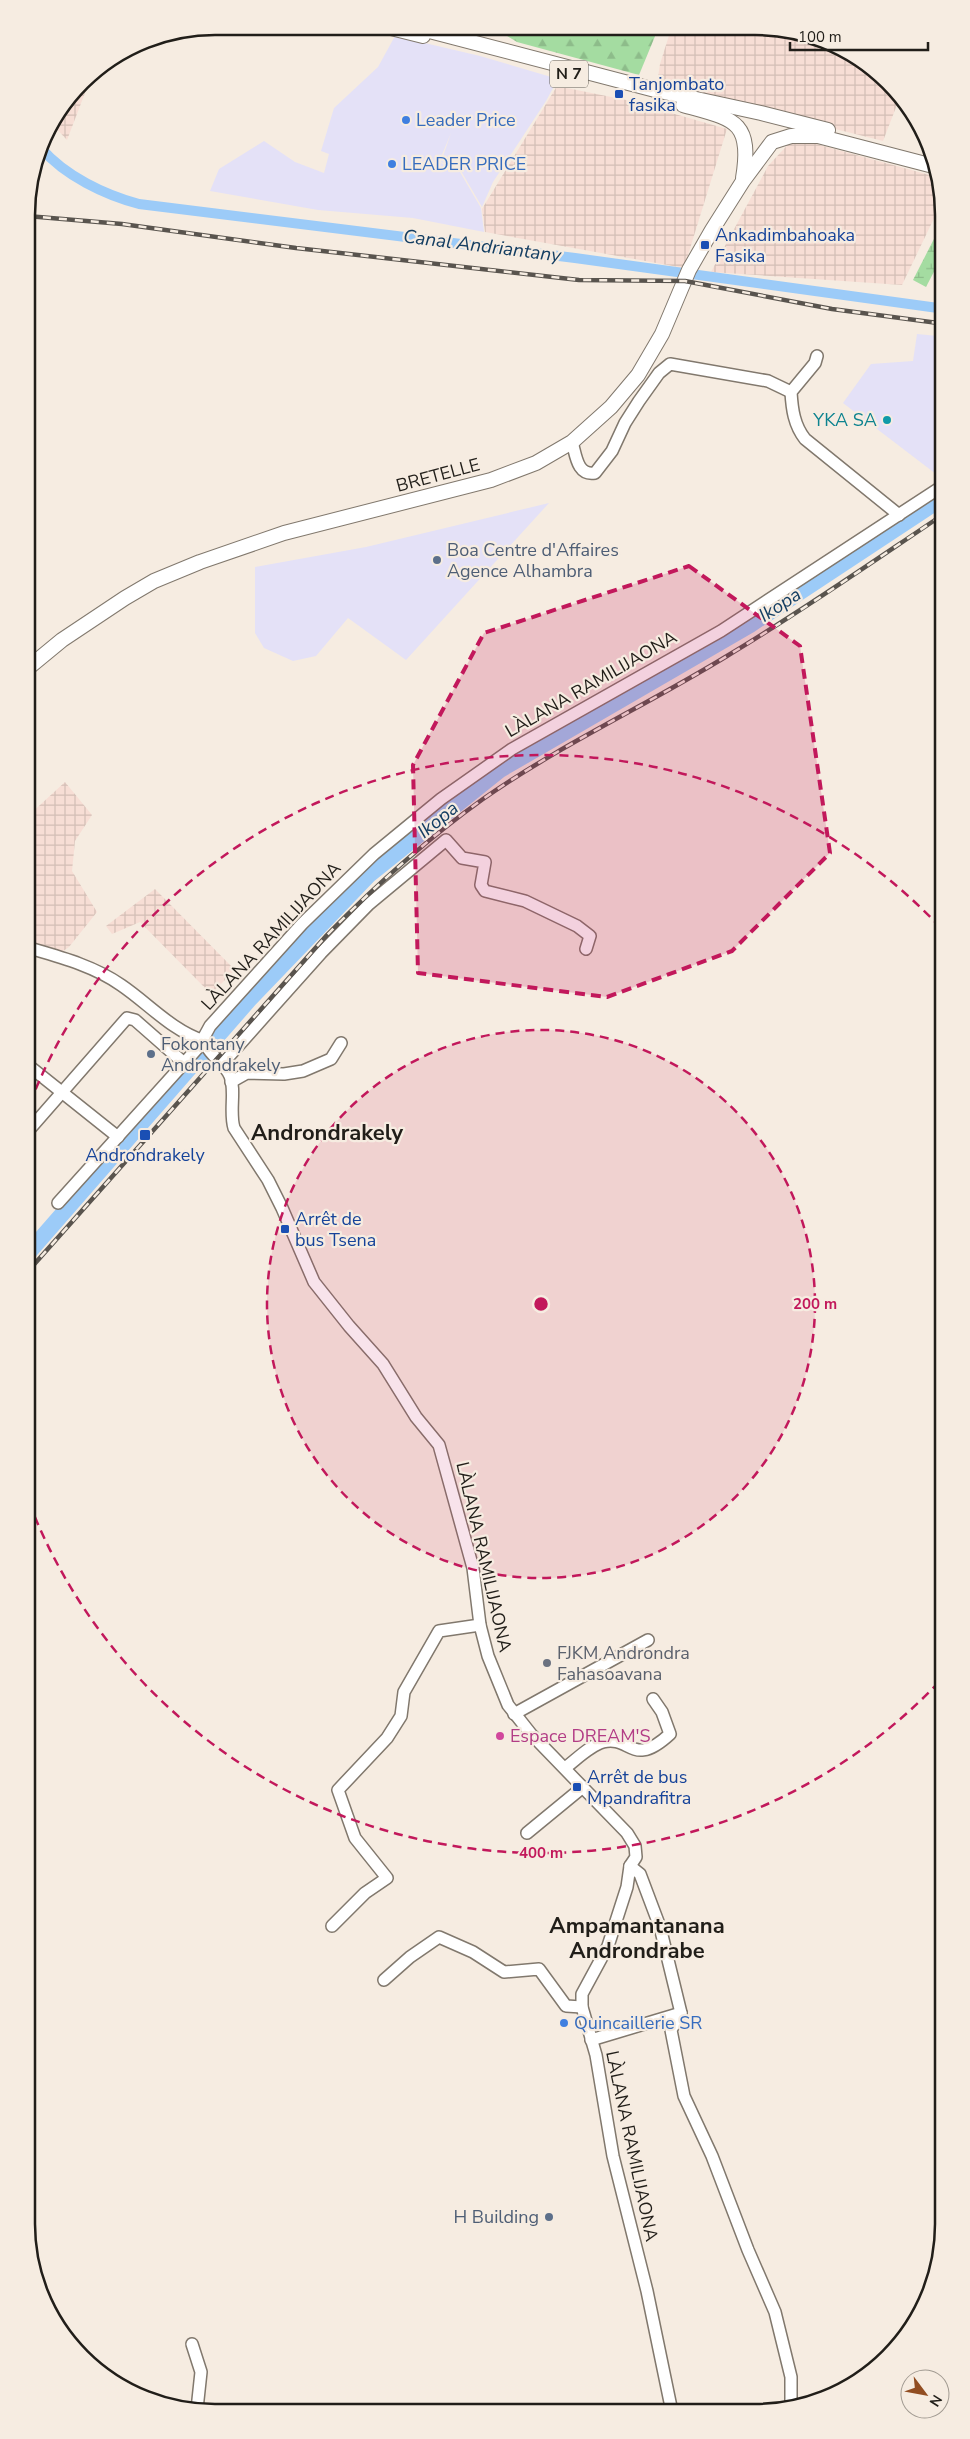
<svg xmlns="http://www.w3.org/2000/svg" width="970" height="2439" viewBox="0 0 970 2439" font-family="'Nunito Sans',sans-serif">
  <defs>
    <pattern id="industrial-grid" width="8" height="8" patternUnits="userSpaceOnUse" patternTransform="scale(1.25)"><rect width="8" height="8" fill="#f7ded5"/><path d="M0 4h8M4 0v8" fill="none" stroke="#d3beb6"/></pattern>
    <pattern id="forest-firs" width="22" height="20" patternUnits="userSpaceOnUse" patternTransform="scale(1.25)"><rect width="22" height="20" fill="#a4dca1"/><path d="M5 1l3.5 6h-7zM16 11l3.5 6h-7z" fill="#8dbc8a"/></pattern>
    <pattern id="wetland-marsh" width="20" height="14" patternUnits="userSpaceOnUse" patternTransform="scale(1.25)"><rect width="20" height="14" fill="#a4dca1"/><path d="M1 5h8M5 5V1M11 12h8M15 12V8" fill="none" stroke="#8dbc8a"/></pattern>
  </defs>
  <rect width="100%" height="100%" fill="#f6ece1"/>
  <g fill="#e4e1f7">
    <polygon points="395,36 480,56 558,79 546,101 493,182 482,207 461,171 441,162 451,133 439,162 460,172 481,208 484,232 413,218 318,210 210,191 219,169 264,141 295,162 324,173 329,154 321,151 334,108 378,67"/>
    <polygon points="917,334 938,336 938,473 936,474 843,403 871,364 913,361"/>
    <polygon points="549,503 406,660 348,618 316,656 293,661 264,648 255,633 255,567 366,547"/>
  </g>
  <g fill="url(#industrial-grid)">
    <polygon points="671,29 792,30 839,46 888,81 900,97 883,141 657,84 660,64"/>
    <polygon points="93,72 67,140 52,124"/>
    <polygon points="557,86 626,100 727,129 684,268 485,232 482,209"/>
    <polygon points="794,138 937,177 938,210 902,285 711,272 768,166"/>
    <polygon points="65,782 92,815 75,841 72,871 97,912 69,947 62,952 29,942 28,816"/>
    <polygon points="155,889 235,970 211,994 140,922 112,934 106,926"/>
  </g>
  <polygon fill="url(#forest-firs)" points="494,28 658,29 639,75 517,42"/>
  <polygon fill="url(#wetland-marsh)" points="938,231 938,264 926,287 913,280"/>
  <g fill="none" stroke-linecap="round" stroke-linejoin="round">
    <path stroke="#9ccbf8" stroke-width="10" d="M41,148c24,28 64,47 98,56l436,54 363,50"/>
    <polyline stroke="#9ccbf8" stroke-width="16" points="30,1251 249,1000 369,875 500,770 750,625 938,501"/>
    <defs>
      <g id="minor">
        <path d="M817,356l-2,7 -24,29c1,17 3,33 14,47l94,76"/>
        <path d="M572,442c4,13 5,34 23,31l17,-22 13,-28 14,-22 20,-28 11,-9 98,17 23,11"/>
        <path d="M29,948c31,9 65,18 92,37 28,19 50,45 83,56l-146,162"/>
        <polyline points="222,1064 321,953 369,904 446,840 462,858 485,862 481,885 485,891 525,901 577,926 590,936 586,949"/>
        <polyline points="29,1066 118,1137"/>
        <polyline points="231,1082 247,1073 284,1074 303,1071 331,1059 341,1043"/>
        <polyline points="29,1130 127,1018 135,1020 184,1063"/>
        <polyline points="514,1714 648,1640"/>
        <path d="M565,1768c11,-8 24,-22 38,-26 28,-7 29,27 67,-8l-8,-22 -9,-13"/>
        <polyline points="527,1833 583,1787"/>
        <polyline points="630,1866 640,1874 660,1927 681,2013 671,2030 684,2096 712,2156 748,2250 775,2312 791,2377 791,2406"/>
        <polyline points="332,1926 365,1893 387,1878 355,1838 338,1790 387,1738 401,1716 404,1692 439,1631 480,1625"/>
        <polyline points="384,1980 410,1957 439,1937 473,1952 504,1972 539,1969 566,2006 582,2007"/>
        <polyline points="591,2040 681,2013"/>
        <polyline points="192,2344 201,2372 197,2409"/>
        <path d="M671,2407l-24,-116 -34,-135 -17,-101 -14,-48v-13l26,-48 19,-59 3,-21 6,-9 -1,-11 -8,-13 -96,-99 -23,-29 -20,-49 -8,-31 -7,-57 -34,-123 -23,-28 -33,-53 -34,-38 -35,-44 -32,-74 -14,-28 -34,-52c-5,-16 2,-38 -4,-52 -5,-13 -26,-24 -26,-39l6,-11 92,-102 72,-70 67,-55 71,-50 209,-118 217,-142"/>
      </g>
      <g id="major">
        <polyline points="387,27 423,36"/>
        <polyline points="414,27 655,90 761,113 828,130"/>
        <path d="M683,105c49,14 70,14 60,73"/>
        <polyline points="28,668 62,640 125,598 154,581 200,562 284,533 491,480 536,463 572,442 611,407 638,375 662,334 689,270 712,230 743,181 772,142 791,136 818,136 937,167"/>
      </g>
    </defs>
    <use href="#minor" stroke="#81786d" stroke-width="14"/>
    <use href="#major" stroke="#81786d" stroke-width="16"/>
    <use href="#minor" stroke="#fff" stroke-width="11"/>
    <use href="#major" stroke="#fff" stroke-width="14"/>
    <defs>
      <g id="rail">
        <polyline points="27,216 122,224 296,248 579,280 685,281 832,309 938,323"/>
        <path d="M30,1269l297,-334c48,-49 100,-96 156,-136 77,-54 164,-94 244,-143 72,-43 141,-91 211,-138"/>
      </g>
    </defs>
    <use href="#rail" stroke="#59544e" stroke-width="4.5"/>
    <use href="#rail" stroke="#f6ece1" stroke-width="2.5" stroke-dasharray="8" stroke-linecap="butt"/>
  </g>
  <path fill="#c2185b" fill-opacity="0.2" stroke="#c2185b" stroke-width="4" stroke-dasharray="10 6" stroke-linejoin="round" d="M689,566l111,80 30,207 -98,98 -125,46 -189,-24 -5,-208 71,-132z"/>
  <circle cx="541" cy="1304" r="274" fill="#c2185b" fill-opacity=".12"/>
  <g fill="none" stroke="#c2185b" stroke-width="2.5" stroke-dasharray="9 6">
    <circle cx="541" cy="1304" r="274"/>
    <path d="M939 1682A549 549 0 0 1 32 1510M30 1103A549 549 0 0 1 939 926"/>
  </g>
  <g fill="#1a4fb4" stroke="#f6ece1" stroke-width="2">
    <rect x="614" y="89" width="10" height="10" rx="2.5"/>
    <rect x="700" y="240" width="10" height="10" rx="2.5"/>
    <rect x="139" y="1129" width="12" height="12" rx="2.5"/>
    <rect x="280" y="1224" width="10" height="10" rx="2.5"/>
    <rect x="572" y="1782" width="10" height="10" rx="2.5"/>
  </g>
  <g fill="#3f7fe0" stroke="#f6ece1" stroke-width="2">
    <circle cx="406" cy="120" r="5"/>
    <circle cx="392" cy="164" r="5"/>
    <circle cx="564" cy="2023" r="5"/>
  </g>
  <circle fill="#0f9aa8" stroke="#f6ece1" stroke-width="2" cx="887" cy="420" r="5"/>
  <g fill="#5c6f8a" stroke="#f6ece1" stroke-width="2">
    <circle cx="437" cy="560" r="5"/>
    <circle cx="151" cy="1054" r="5"/>
    <circle cx="549" cy="2217" r="5"/>
  </g>
  <circle fill="#6b7280" stroke="#f6ece1" stroke-width="2" cx="547" cy="1663" r="5"/>
  <circle fill="#d1479c" stroke="#f6ece1" stroke-width="2" cx="500" cy="1736" r="5"/>
  <g text-anchor="middle" dominant-baseline="central" stroke-width="4.5" stroke-linejoin="round" paint-order="stroke">
    <rect fill="#f6ece1" stroke="#615c55" stroke-width="1" x="550" y="60.5" width="38" height="27" rx="4"/>
    <g font-size="16" font-weight="bold" fill="#211e19">
      <text x="569" y="74">N 7</text>
    </g>
    <g font-size="18" fill="#164399" stroke="#f6ece1" text-anchor="start">
      <text x="629" y="84">Tanjombato<tspan x="629" dy="21">fasika</tspan></text>
      <text x="715" y="235">Ankadimbahoaka<tspan x="715" dy="21">Fasika</tspan></text>
      <text x="145" y="1155" text-anchor="middle">Androndrakely</text>
      <text x="295" y="1219">Arrêt de<tspan x="295" dy="21">bus Tsena</tspan></text>
      <text x="587" y="1777">Arrêt de bus<tspan x="587" dy="21">Mpandrafitra</tspan></text>
    </g>
    <g font-size="18" fill="#366cbe" stroke="#f6ece1" text-anchor="start">
      <text x="416" y="120">Leader Price</text>
      <text x="402" y="164">LEADER PRICE</text>
      <text x="574" y="2023">Quincaillerie SR</text>
    </g>
    <g font-size="18" fill="#0d838f" stroke="#f6ece1" text-anchor="end">
      <text x="877" y="420">YKA SA</text>
    </g>
    <g font-size="18" fill="#211e19" stroke="#f6ece1">
      <text transform="translate(438 475) rotate(-15)">BRETELLE</text>
      <text transform="translate(591 684) rotate(-30)">LÀLANA RAMILIJAONA</text>
      <text transform="translate(271 936) rotate(-47)">LÀLANA RAMILIJAONA</text>
      <text transform="translate(484 1557) rotate(77)">LÀLANA RAMILIJAONA</text>
      <text transform="translate(632 2146) rotate(78)">LÀLANA RAMILIJAONA</text>
    </g>
    <g font-size="18" fill="#4e5e75" stroke="#f6ece1" text-anchor="start">
      <text x="447" y="550">Boa Centre d'Affaires<tspan x="447" dy="21">Agence Alhambra</tspan></text>
      <text x="161" y="1044">Fokontany<tspan x="161" dy="21">Androndrakely</tspan></text>
      <text x="539" y="2217" text-anchor="end">H Building</text>
    </g>
    <g font-size="18" fill="#5b616d" stroke="#f6ece1" text-anchor="start">
      <text x="557" y="1653">FJKM Androndra<tspan x="557" dy="21">Fahasoavana</tspan></text>
    </g>
    <g font-size="18" fill="#b23c85" stroke="#f6ece1" text-anchor="start">
      <text x="510" y="1736">Espace DREAM'S</text>
    </g>
    <g font-size="19" font-style="italic" fill="#143e62" stroke="#f6ece1">
      <text transform="translate(482 246) rotate(7)">Canal Andriantany</text>
      <text transform="translate(780 605) rotate(-33)">Ikopa</text>
      <text transform="translate(438 820) rotate(-39)">Ikopa</text>
    </g>
    <g font-size="22" font-weight="bold" fill="#211e19" stroke="#f6ece1">
      <text x="327" y="1133">Androndrakely</text>
      <text x="637" y="1926">Ampamantanana<tspan x="637" dy="25">Androndrabe</tspan></text>
    </g>
  </g>
  <path d="M0 0H970V2439H0ZM215 35H755A180 180 0 0 1 935 215V2224A180 180 0 0 1 755 2404H215A180 180 0 0 1 35 2224V215A180 180 0 0 1 215 35Z" fill="#f6ece1" fill-rule="evenodd"/>
  <path fill="none" stroke="#211e19" stroke-width="2.5" d="M215 35H755A180 180 0 0 1 935 215V2224A180 180 0 0 1 755 2404H215A180 180 0 0 1 35 2224V215A180 180 0 0 1 215 35Z"/>
  <circle cx="541" cy="1304" r="8" fill="#c2185b" stroke="#f6ece1" stroke-width="2.5"/>
  <g font-size="15" text-anchor="middle" font-weight="bold" fill="#c2185b" stroke="#f6ece1" stroke-width="4.5" stroke-linejoin="round" paint-order="stroke">
    <text x="815" y="1309">200 m</text>
    <text x="541" y="1858">400 m</text>
  </g>
  <g transform="translate(925 2394) rotate(122)"><circle r="24" fill="#f6ece1" stroke="#a19a91"/>
  <path d="M0-4L9 19L0 12L-9 19Z" fill="#914d21"/>
  <text y="-8" font-size="14" font-weight="bold" text-anchor="middle" fill="#211e19">N</text>
  </g>
  <path d="M790 42v8h138v-8" fill="none" stroke="#211e19" stroke-width="2.5"/>
  <text x="798" y="42" font-size="15" fill="#211e19" stroke="#f6ece1" stroke-width="4" paint-order="stroke">100 m</text>
</svg>
